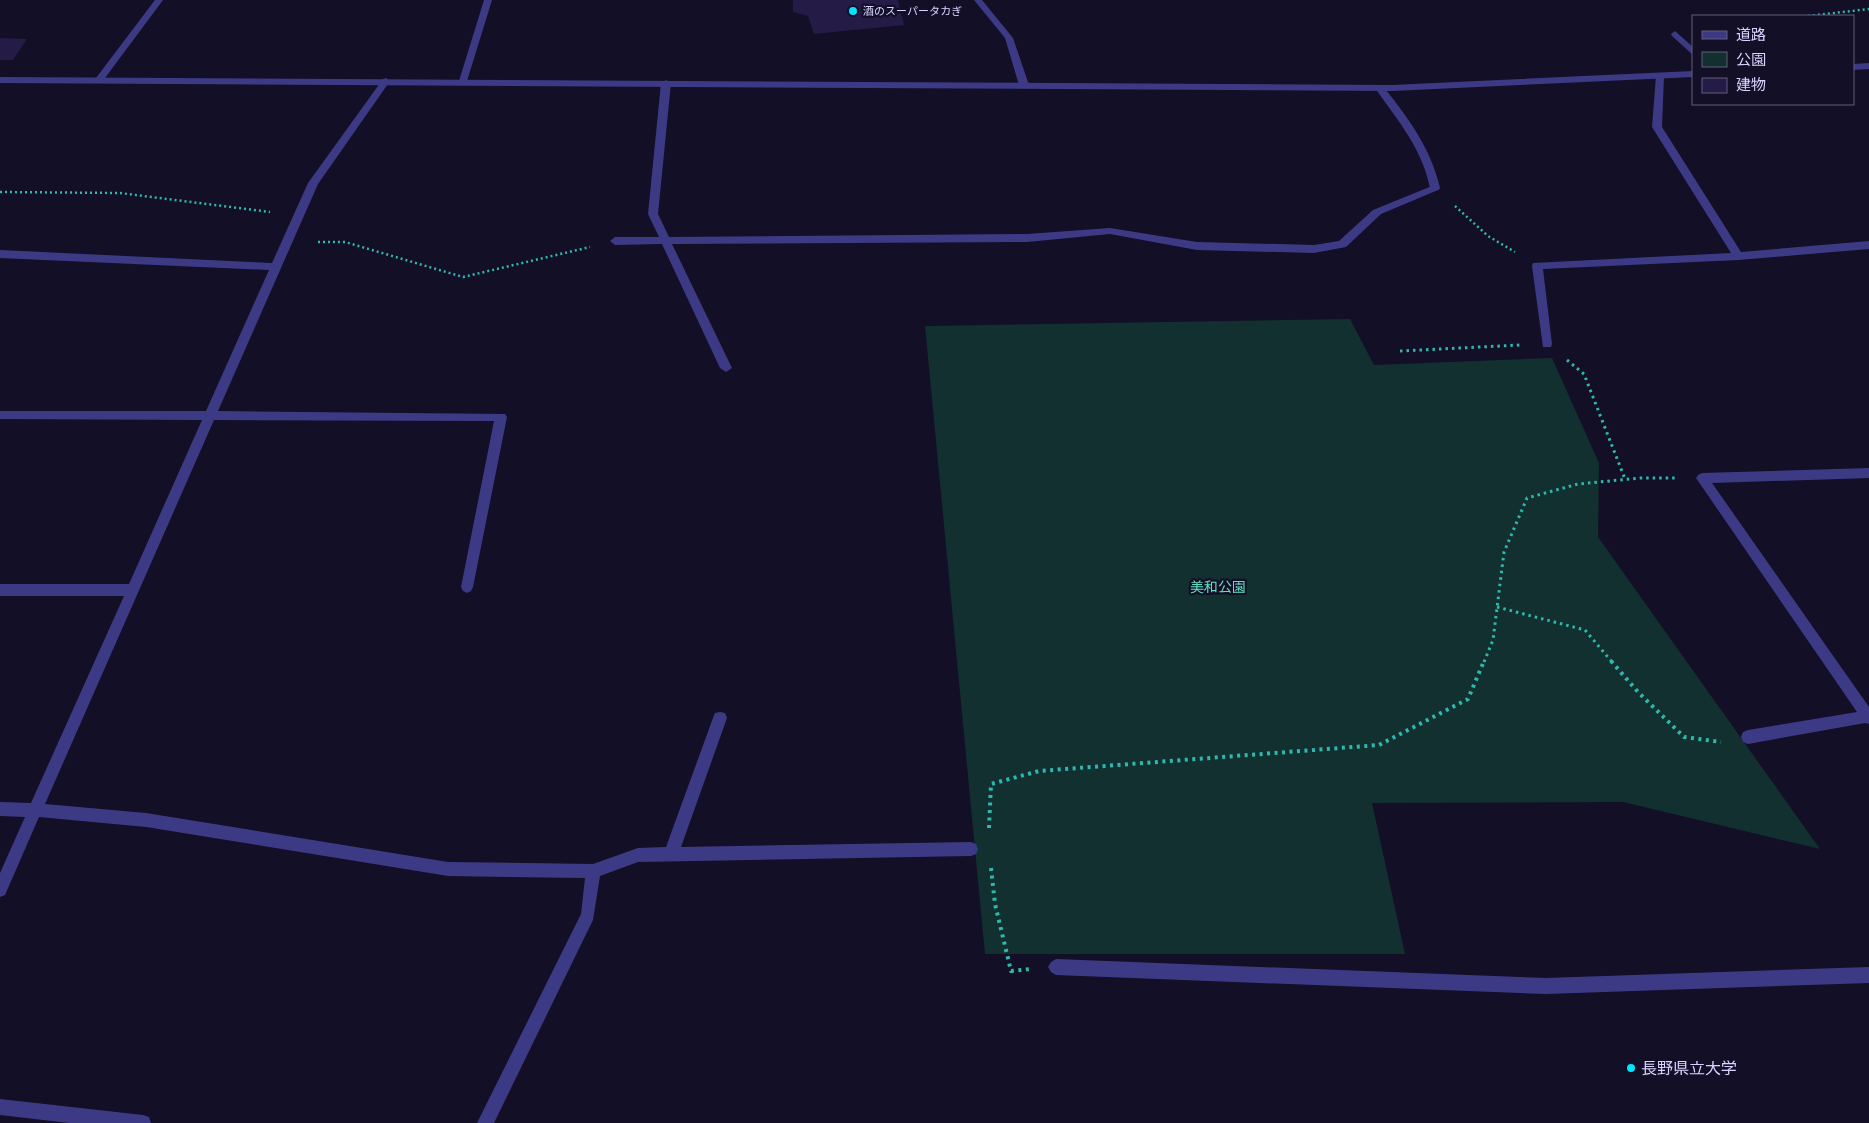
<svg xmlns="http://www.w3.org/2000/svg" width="1869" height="1123" viewBox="0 0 1869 1123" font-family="'Fira Sans','Noto Sans JP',sans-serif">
  <rect width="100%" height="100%" fill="#130f26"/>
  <polygon fill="#12302f" points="1350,319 1374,365 1552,358 1599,463 1598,537 1820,849 1623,802 1372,803 1405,954 985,954 925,326"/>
  <g fill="#241b47">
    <polygon points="793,0 898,0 904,25 814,34 808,16 793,12"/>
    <polygon points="0,38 27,39 13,60 0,60"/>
  </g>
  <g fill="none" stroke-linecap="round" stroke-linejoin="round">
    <g stroke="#2fb8b0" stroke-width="2.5" stroke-dasharray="2 3" stroke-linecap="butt">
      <polyline points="1808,16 1869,9"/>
      <polyline points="0,192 120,193 270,212"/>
      <polyline points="1455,206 1488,236 1515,252"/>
      <polyline points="318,242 345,242 463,277 590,247"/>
    </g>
    <g stroke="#2fb8b0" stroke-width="3" stroke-dasharray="2.5 4" stroke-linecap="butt">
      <polyline points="1400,351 1520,345"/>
      <polyline points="1567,360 1584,374 1625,479"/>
      <polyline points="1497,607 1585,630 1612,662"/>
      <polyline points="1484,662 1493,640 1504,552 1527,498 1578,484 1640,478 1675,478"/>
    </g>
    <g stroke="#2fb8b0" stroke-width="4" stroke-dasharray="3 4.5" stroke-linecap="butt">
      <polyline points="1611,661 1638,692 1684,737 1721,742"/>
      <polyline points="989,828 991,784 1039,771 1379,745 1468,699 1484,661"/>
      <polyline points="991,868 995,904 1011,971 1030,969"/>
    </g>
    <g fill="#3d3a85" fill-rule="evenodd">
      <polygon points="1675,31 1693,47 1693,55 1672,36 1671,34"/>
      <polygon points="1660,73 1664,76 1662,127 1741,252 1869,241 1869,249 1738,260 1543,269 1552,344 1551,347 1543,347 1532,266 1533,263 1731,253 1652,127 1656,76"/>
      <path d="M1380,85l3,1c25,32 48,62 57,102l-2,2 -3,1 -5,-3c-8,-40 -32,-67 -55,-100z"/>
    </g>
    <g fill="#3d3a85" fill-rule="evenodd">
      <polygon points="155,0 163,0 102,82 96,82 96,78"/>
      <polygon points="484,0 492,0 467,81 463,84 460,83 459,81"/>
      <polygon points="974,0 982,0 1013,38 1029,85 1027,87 1021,87 1019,85 1005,38"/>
      <polygon points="386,78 390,81 318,184 218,411 505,414 507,417 473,587 471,591 467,593 463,591 461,587 494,421 214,420 45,804 146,813 448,862 593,864 638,848 666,847 713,718 715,713 720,712 725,713 727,718 681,847 971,842 976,844 978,849 976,854 971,856 638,862 600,876 593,920 494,1123 477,1123 581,914 585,878 448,876 146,827 39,817 5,895 0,897 0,873 25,817 0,816 0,802 31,803 124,596 0,596 0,584 129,584 202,420 0,419 0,411 206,411 269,270 0,258 0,250 272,263 308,183 383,79"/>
      <polygon points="666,80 671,83 658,214 669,237 1027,234 1110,228 1197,242 1314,245 1339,241 1373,210 1432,186 1435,185 1440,188 1438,190 1381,214 1346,247 1314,253 1197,250 1110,234 1027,242 672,244 732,368 726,372 720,368 662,244 615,245 610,241 615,237 659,237 648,214 661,83"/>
      <polygon points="1869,468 1869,478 1712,483 1869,707 1869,724 1865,723 1748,744 1743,742 1741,737 1743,732 1748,730 1857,712 1696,478 1698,475 1702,473"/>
      <polygon points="1056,959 1546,978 1869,967 1869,983 1546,994 1056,975 1051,972 1048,967 1051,962"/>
      <polygon points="0,1099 143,1115 149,1117 151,1123 69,1123 0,1115"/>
    </g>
    <g fill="#3d3a85" fill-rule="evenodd">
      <polygon points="1869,63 1869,69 1853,70 1853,64"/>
      <polygon points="1693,71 1693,77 1392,91 0,83 0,77 1392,85"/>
    </g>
  </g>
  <g fill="#00e5ff" stroke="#130f26" stroke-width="2">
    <circle cx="853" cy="11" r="5"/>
    <circle cx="1631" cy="1068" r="5"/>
  </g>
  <g text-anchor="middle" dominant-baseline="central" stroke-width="4.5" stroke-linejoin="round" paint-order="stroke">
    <g font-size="11" fill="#d9d4ff" stroke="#130f26" text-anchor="start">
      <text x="863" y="11">酒のスーパータカぎ</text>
    </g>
    <g font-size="14" fill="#5fe0c0" stroke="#130f26">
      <text x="1218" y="587">美和公園</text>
    </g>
    <g font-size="16" fill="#d9d4ff" stroke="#130f26" text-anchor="start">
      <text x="1641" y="1068">長野県立大学</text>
    </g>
  </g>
  <rect x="1692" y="15" width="162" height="90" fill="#130f26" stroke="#625e7d"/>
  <rect x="1702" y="31" width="25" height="8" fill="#3d3a85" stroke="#625e7d"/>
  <text x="1736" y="40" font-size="15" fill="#d9d4ff">道路</text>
  <rect x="1702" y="52" width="25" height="15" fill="#12302f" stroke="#625e7d"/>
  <text x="1736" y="65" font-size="15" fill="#d9d4ff">公園</text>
  <rect x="1702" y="78" width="25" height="15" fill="#241b47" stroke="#625e7d"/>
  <text x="1736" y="90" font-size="15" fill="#d9d4ff">建物</text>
</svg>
